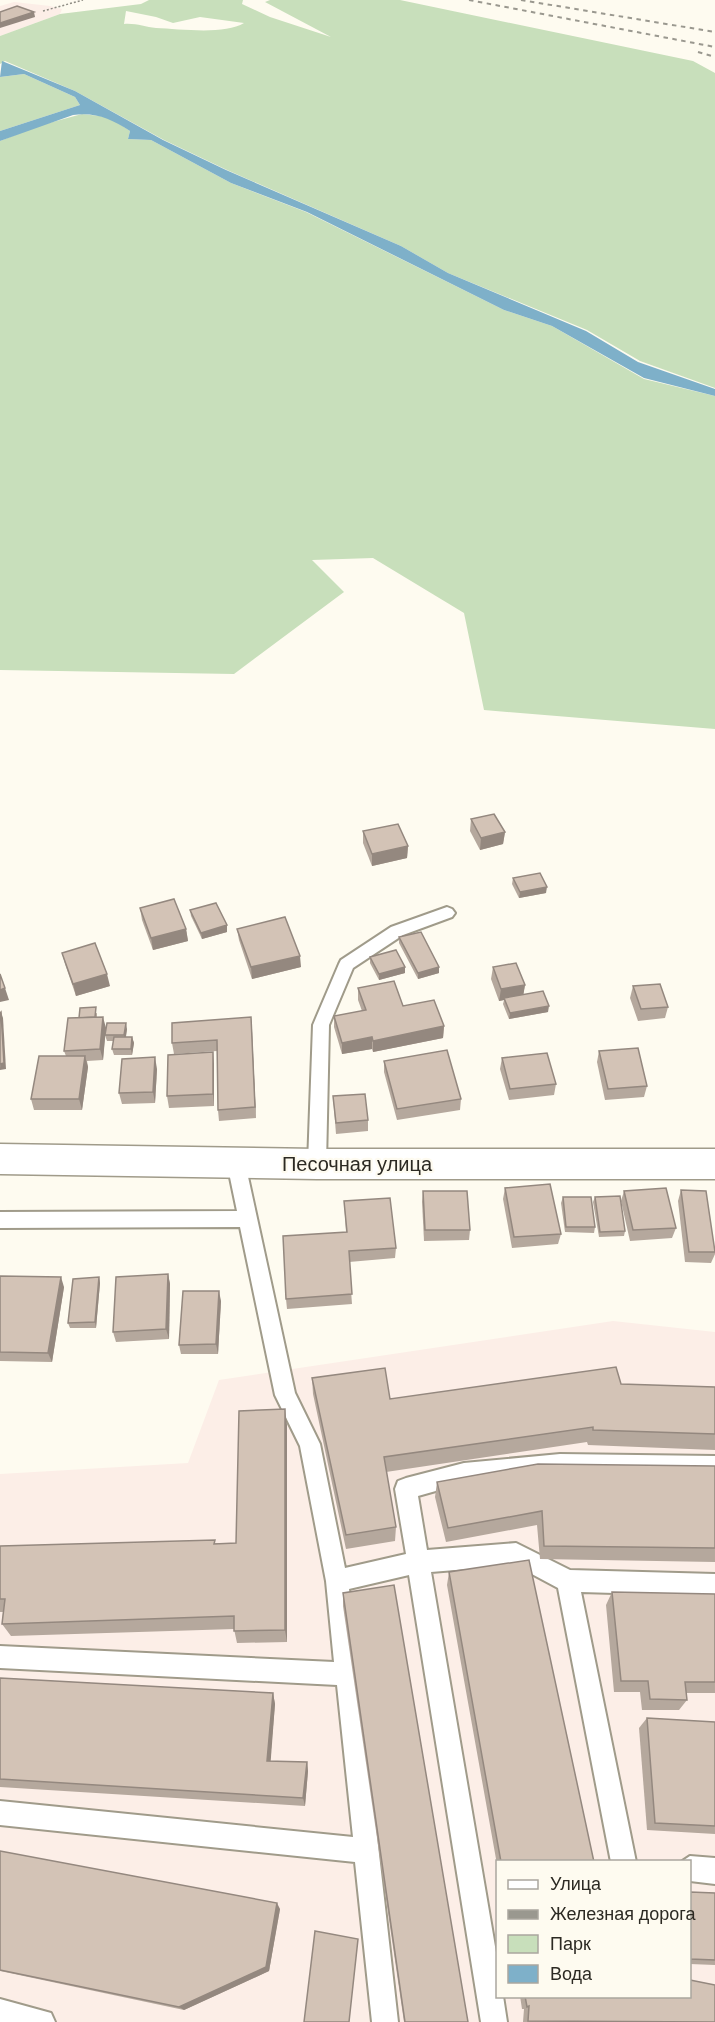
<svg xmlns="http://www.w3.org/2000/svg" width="715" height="2022" viewBox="0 0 715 2022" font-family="'DM Sans',sans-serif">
  <rect width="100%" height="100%" fill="#fefbf0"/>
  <g fill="#fceee7" fill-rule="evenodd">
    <polygon points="14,2 50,6 62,9 60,14 0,36 0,6"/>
    <path d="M613,1321l102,11v690h-715v-548l188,-11 31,-83zM498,1862h192v134h-192z"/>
  </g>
  <g fill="#c8dfbb" fill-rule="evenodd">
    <path d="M149,0h94l-1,4 28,13 61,20 -66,-35 5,-2h130l293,61 22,12v315l-75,-27 -53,-31 -139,-57 -47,-27 -174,-76 -63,-30 -89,-49 -70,-30 -5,3v-28l60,-22 81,-10zM126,11l30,6 17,6 27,-6 44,6c-19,12 -64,6 -88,5 -11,-1 -20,-5 -32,-4z"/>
    <polygon points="24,74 75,97 80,105 0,131 0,77"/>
    <polygon points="82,114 109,117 130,131 128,139 151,140 231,183 306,212 504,310 552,326 644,379 715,396 715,729 484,710 464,613 373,558 312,560 344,592 234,674 0,670 0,141 38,126"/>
  </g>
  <path fill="#7eb0c9" d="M2,61l73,30 88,49 63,30 175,76 47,27 138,58 52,31 77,27v7l-71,-18 -92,-52 -48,-16 -197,-98 -76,-29 -80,-43 -23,-1 2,-8c-19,-12 -34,-19 -57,-16l-73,26v-10l80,-26 -5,-8 -51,-23 -24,3z"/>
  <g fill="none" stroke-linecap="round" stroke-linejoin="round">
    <defs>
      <g id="service">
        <polygon points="447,907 452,909 455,913 452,917 403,935 353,968 329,1025 326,1164 323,1169 317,1172 311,1169 308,1164 313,1025 339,964 341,960 391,927"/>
        <polygon points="236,1155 242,1158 245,1163 295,1393 320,1444 345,1568 406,1554 395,1489 398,1481 406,1478 464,1463 560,1454 715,1456 715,1476 560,1474 464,1483 418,1496 427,1550 516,1543 570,1570 715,1574 715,1596 581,1592 636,1862 611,1862 558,1588 515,1565 431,1572 498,1964 498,1996 503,1996 507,2022 481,2022 409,1575 349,1589 398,2022 372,2022 355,1862 0,1825 0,1801 353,1837 337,1685 0,1668 0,1646 334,1662 326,1581 300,1446 275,1395 240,1227 0,1228 0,1212 237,1211 227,1163 230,1158"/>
        <polygon points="690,1856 715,1858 715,1884 690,1881 690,1862 681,1862"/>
        <polygon points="0,1999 51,2013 55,2022 0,2022"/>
      </g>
      <polygon id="minor" points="0,1144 317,1149 715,1149 715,1179 317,1179 0,1174"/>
    </defs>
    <use href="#service" stroke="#a09b8a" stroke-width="4"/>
    <use href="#minor" stroke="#a09b8a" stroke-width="3"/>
    <polyline stroke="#8e8c83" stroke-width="1.5" stroke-dasharray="2 2" stroke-linecap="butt" points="43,11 83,0"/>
    <use href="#service" fill="#fff" fill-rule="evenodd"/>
    <use href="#minor" fill="#fff" fill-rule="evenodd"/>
    <g stroke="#9a988f" stroke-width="2" stroke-dasharray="4.5 4.5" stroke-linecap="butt">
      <polyline points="469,0 715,47"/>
      <polyline points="521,0 715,32"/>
      <polyline points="698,52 715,57"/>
    </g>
  </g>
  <g fill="#b5a89d">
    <polygon points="471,819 505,832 503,844 480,850 470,831"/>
    <polygon points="363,831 408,846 407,858 372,866 363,843"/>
    <polygon points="513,878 546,893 519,898 512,884"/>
    <polygon points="140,908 186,929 188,941 153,950 142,920"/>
    <polygon points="190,910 227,932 202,939 191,916"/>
    <polygon points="237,929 301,967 252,979 239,940"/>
    <polygon points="399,937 439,973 418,979 399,943"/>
    <polygon points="62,953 110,986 76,996 65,964"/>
    <polygon points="370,957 405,973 379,980 370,963"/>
    <polygon points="493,967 525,985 523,995 548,1012 509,1019 503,1004 504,1000 499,1001 491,979"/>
    <polygon points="633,986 668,1007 665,1018 638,1021 630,998"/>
    <polygon points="358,988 403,1006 444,1026 443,1038 373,1052 372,1049 342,1054 334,1027 334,1016 362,1011 358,1000"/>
    <polygon points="97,1013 97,1017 106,1028 127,1029 126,1037 132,1037 134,1043 132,1055 114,1055 112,1049 114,1041 107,1041 105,1035 103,1060 87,1061 88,1067 82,1110 34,1110 31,1099 66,1056 64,1051 79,1018"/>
    <polygon points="251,1017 256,1118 219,1121 218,1110 217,1051 174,1054 172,1043"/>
    <polygon points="599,1051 647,1086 644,1097 605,1100 597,1062"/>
    <polygon points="502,1058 556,1084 554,1095 509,1100 500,1069"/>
    <polygon points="384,1061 461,1099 460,1110 397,1120 384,1072"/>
    <polygon points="214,1064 214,1106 169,1108 167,1096"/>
    <polygon points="157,1069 155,1103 122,1104 119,1093"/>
    <polygon points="333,1096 368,1120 368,1131 336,1134"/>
    <polygon points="505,1188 561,1234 558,1244 512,1248 503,1199"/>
    <polygon points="681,1190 715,1249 715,1254 711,1263 685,1262 678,1201"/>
    <polygon points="423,1191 470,1230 469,1240 424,1241 422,1202"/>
    <polygon points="624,1191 676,1228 672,1238 630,1241 621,1201"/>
    <polygon points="563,1197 595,1227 594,1233 565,1232 561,1203"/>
    <polygon points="595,1197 625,1231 624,1236 599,1237 593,1202"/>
    <polygon points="344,1201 396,1248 395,1258 349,1262 352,1304 287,1309 286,1299 346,1232"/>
    <polygon points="168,1274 170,1284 169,1339 116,1342 113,1332"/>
    <polygon points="0,1276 64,1287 52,1362 0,1361"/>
    <polygon points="99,1277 100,1283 96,1328 70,1328 68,1323"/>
    <polygon points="221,1301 218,1354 181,1354 179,1345"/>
    <polygon points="312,1378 390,1399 621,1384 715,1387 715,1450 588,1445 587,1442 386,1472 396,1527 395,1541 346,1549 313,1394"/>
    <polygon points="287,1425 287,1642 237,1643 234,1629 11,1636 2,1624 3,1612 0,1612 0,1546 236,1543"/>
    <polygon points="715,1466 715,1562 540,1559 537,1525 446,1542 435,1497 437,1482"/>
    <polygon points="449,1572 594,1862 498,1862 498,1870 447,1585"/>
    <polygon points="612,1592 715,1594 715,1693 686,1693 687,1700 679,1710 642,1710 640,1692 614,1692 606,1605"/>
    <polygon points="343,1593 468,2022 404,2022 343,1606"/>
    <polygon points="0,1678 273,1693 275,1704 270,1761 307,1762 308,1771 305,1806 0,1787"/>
    <polygon points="647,1718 715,1722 715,1834 647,1830 639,1728"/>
    <polygon points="0,1851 280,1909 269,1971 184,2010 0,1971"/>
    <polygon points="690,1892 715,1893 715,1965 690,1964"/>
    <polygon points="520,1996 690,1996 715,2022 523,2022 524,2009 522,2009"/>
  </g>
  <g fill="#94887f">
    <polygon points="34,12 35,17 0,28 0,23"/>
    <polygon points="505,832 503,844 480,850 481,838"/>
    <polygon points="408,846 407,858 372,866 372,854"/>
    <polygon points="547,887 546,893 519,898 520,892"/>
    <polygon points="227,925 227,932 202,939 201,933"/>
    <polygon points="186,929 188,941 153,950 151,938"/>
    <polygon points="300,956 301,967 252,979 251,967"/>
    <polygon points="405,967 405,973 379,980 379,974"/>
    <polygon points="439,967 439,973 418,979 418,973"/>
    <polygon points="107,974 110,986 76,996 73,984"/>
    <polygon points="525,985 523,997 504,998 504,1000 499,1001 501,989"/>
    <polygon points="5,988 9,1000 0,1002 0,990"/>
    <polygon points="549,1006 548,1012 509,1019 510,1013"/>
    <polygon points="1,1012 3,1018 6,1069 0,1070"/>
    <polygon points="103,1017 106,1028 103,1060 100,1049"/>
    <polygon points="251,1017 252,1029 256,1118 255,1107"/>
    <polygon points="126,1023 127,1029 125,1041 124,1035"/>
    <polygon points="444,1026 443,1038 373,1052 373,1041"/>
    <polygon points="132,1037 134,1043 132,1055 131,1049"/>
    <polygon points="372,1037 372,1049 342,1054 342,1043"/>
    <polygon points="213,1052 214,1064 214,1106 213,1094"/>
    <polygon points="85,1056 88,1067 82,1110 79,1099"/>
    <polygon points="155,1057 157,1069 155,1103 153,1092"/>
    <polygon points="168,1274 170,1284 169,1339 166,1329"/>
    <polygon points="61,1277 64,1287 52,1362 48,1353"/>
    <polygon points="99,1277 100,1283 96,1328 95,1322"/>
    <polygon points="219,1291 221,1301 218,1354 216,1344"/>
    <polygon points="285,1409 287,1425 287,1642 285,1630"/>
    <polygon points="273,1693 275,1704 270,1770 267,1761"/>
    <polygon points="307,1762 308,1771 305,1806 303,1798"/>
    <polygon points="277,1903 280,1909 269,1971 184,2010 179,2007"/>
  </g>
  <g fill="#d3c3b6" stroke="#94887f" stroke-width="1.5">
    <polygon points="17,6 34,12 0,23 0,12"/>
    <polygon points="494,814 505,832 481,838 471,819"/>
    <polygon points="398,824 408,846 372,854 363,831"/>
    <polygon points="540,873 547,887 520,892 513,878"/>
    <polygon points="174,899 186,929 151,938 140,908"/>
    <polygon points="216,903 227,925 201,933 190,910"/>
    <polygon points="285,917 300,956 251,967 237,929"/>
    <polygon points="421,932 439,967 418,973 399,937"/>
    <polygon points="95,943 107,974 73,984 62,953"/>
    <polygon points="396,950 405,967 379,974 370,957"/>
    <polygon points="516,963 525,985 501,989 493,967"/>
    <polygon points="0,974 5,988 0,990"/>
    <polygon points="394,981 403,1006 434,1000 444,1026 373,1041 372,1037 342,1043 334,1016 366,1010 358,988"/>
    <polygon points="660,984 668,1007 641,1009 633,986"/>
    <polygon points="543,991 549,1006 510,1013 504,998"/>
    <polygon points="96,1007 95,1017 79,1018 80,1008"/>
    <polygon points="1,1012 4,1063 0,1064 0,1013"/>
    <polygon points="103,1017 100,1049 64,1051 68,1018"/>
    <polygon points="251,1017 255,1107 218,1110 217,1040 172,1043 172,1023"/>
    <polygon points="107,1023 126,1023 124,1035 105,1035"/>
    <polygon points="114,1037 132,1037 131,1049 112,1049"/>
    <polygon points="638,1048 647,1086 608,1089 599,1051"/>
    <polygon points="447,1050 461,1099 397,1109 384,1061"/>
    <polygon points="213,1052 213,1094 167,1096 168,1055"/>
    <polygon points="547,1053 556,1084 510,1089 502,1058"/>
    <polygon points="39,1056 85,1056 79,1099 31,1099"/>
    <polygon points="155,1057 153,1092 119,1093 122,1059"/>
    <polygon points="365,1094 368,1120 336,1123 333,1096"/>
    <polygon points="550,1184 561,1234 514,1237 505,1188"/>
    <polygon points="666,1188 676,1228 633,1230 624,1191"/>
    <polygon points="681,1190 706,1191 715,1252 689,1252"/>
    <polygon points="423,1191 467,1191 470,1230 425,1230"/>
    <polygon points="620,1196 625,1231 600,1232 595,1197"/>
    <polygon points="563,1197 591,1197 595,1227 566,1227"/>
    <polygon points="390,1198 396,1248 349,1251 352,1294 286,1299 283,1236 347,1232 344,1201"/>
    <polygon points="168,1274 166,1329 113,1332 116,1277"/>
    <polygon points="0,1276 61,1277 48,1353 0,1352"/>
    <polygon points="99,1277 95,1322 68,1323 73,1279"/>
    <polygon points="183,1291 219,1291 216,1344 179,1345"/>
    <polygon points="616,1367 621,1384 715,1387 715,1434 593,1430 593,1427 384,1457 396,1527 346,1535 312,1378 385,1368 390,1399"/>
    <polygon points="285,1409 285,1630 234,1631 234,1616 2,1624 5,1599 0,1599 0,1546 215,1540 214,1544 236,1543 239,1411"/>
    <polygon points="538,1464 715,1466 715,1548 544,1546 542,1511 448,1528 437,1482"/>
    <polygon points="529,1560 594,1862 501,1862 449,1572"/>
    <polygon points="394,1585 468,2022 405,2022 343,1593"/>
    <polygon points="612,1592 715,1594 715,1682 685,1682 687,1700 650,1699 648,1681 621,1681"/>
    <polygon points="0,1678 273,1693 267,1761 307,1762 303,1798 0,1779"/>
    <polygon points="647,1718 715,1722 715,1826 655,1823"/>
    <polygon points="0,1851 277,1903 266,1967 179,2007 0,1970"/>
    <polygon points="690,1892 715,1893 715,1960 690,1959"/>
    <polygon points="315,1931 358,1939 349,2022 304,2022"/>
    <polygon points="690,1980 715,1985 715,2022 528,2021 529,2006 527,2007 525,1996 690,1996"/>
  </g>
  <g text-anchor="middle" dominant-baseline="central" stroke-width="4.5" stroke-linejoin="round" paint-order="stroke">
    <g font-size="20" fill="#2c2a23" stroke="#fefbf0">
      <text x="357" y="1164">Песочная улица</text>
    </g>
  </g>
  <rect x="496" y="1860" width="195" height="138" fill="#fefbf0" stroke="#aaa79e" stroke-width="1.5"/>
  <rect x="508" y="1880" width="30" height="9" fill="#ffffff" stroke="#aaa79e" stroke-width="1.5"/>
  <text x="550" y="1890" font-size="18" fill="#2c2a23">Улица</text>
  <rect x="508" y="1910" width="30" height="9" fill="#9a988f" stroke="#aaa79e" stroke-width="1.5"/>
  <text x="550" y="1920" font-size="18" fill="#2c2a23">Железная дорога</text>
  <rect x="508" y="1935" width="30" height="18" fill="#c8dfbb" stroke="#aaa79e" stroke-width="1.5"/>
  <text x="550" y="1950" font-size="18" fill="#2c2a23">Парк</text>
  <rect x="508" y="1965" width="30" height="18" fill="#7eb0c9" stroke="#aaa79e" stroke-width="1.5"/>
  <text x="550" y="1980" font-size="18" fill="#2c2a23">Вода</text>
</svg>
